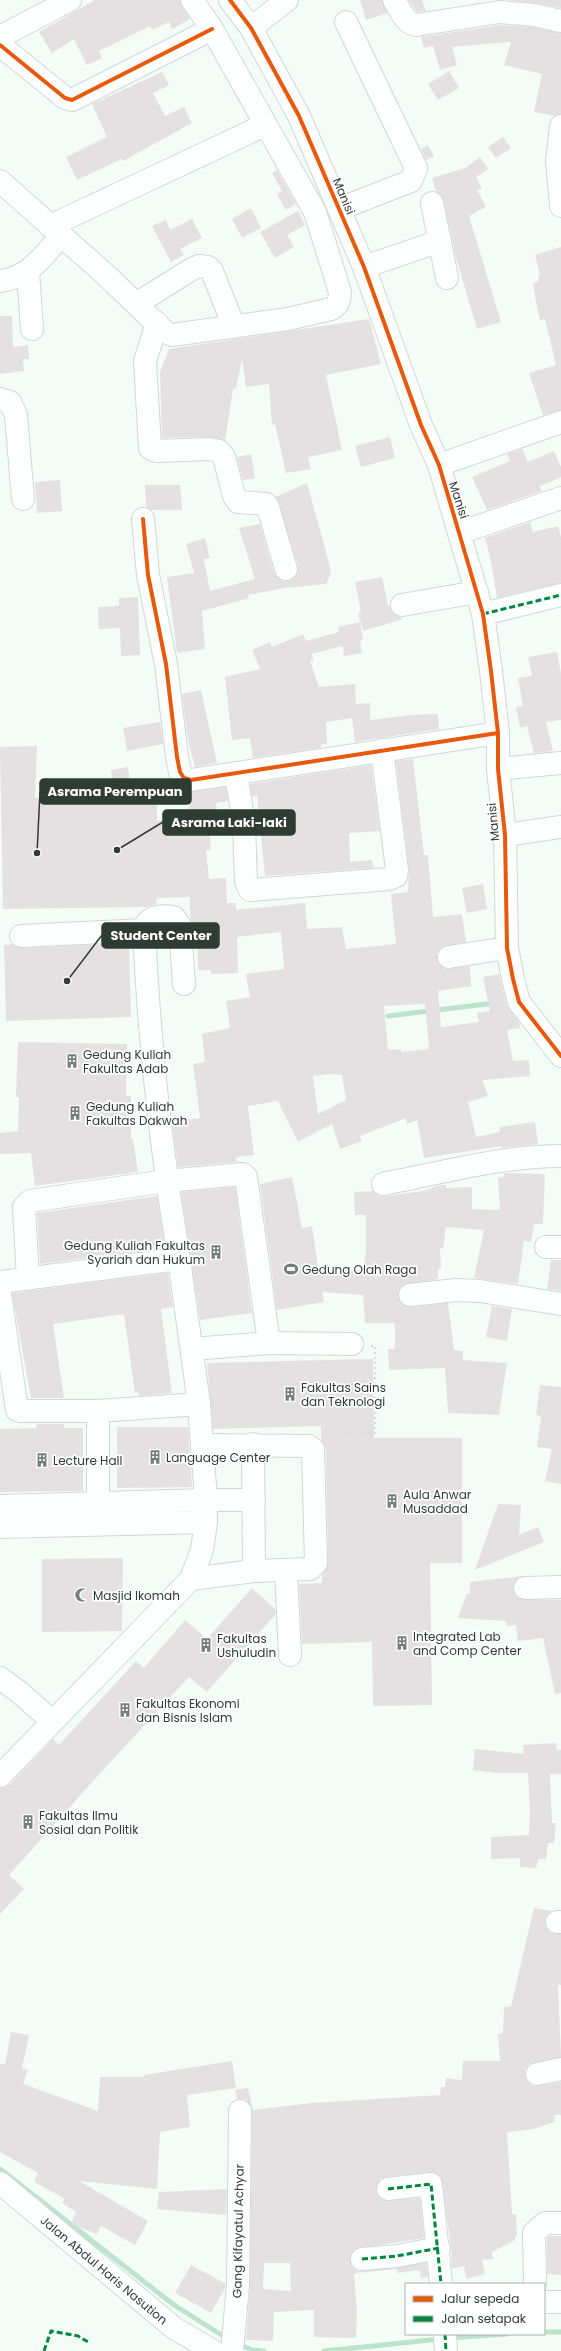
<svg xmlns="http://www.w3.org/2000/svg" width="561" height="2351" viewBox="0 0 561 2351" font-family="Poppins,sans-serif">
  <rect width="100%" height="100%" fill="#f4fcf7"/>
  <g fill="none" stroke-linecap="round" stroke-linejoin="round">
    <g stroke="#bee3cc" stroke-width="5">
      <polyline points="388,1016 495,1003"/>
      <polyline points="0,2169 174,2305 228,2339"/>
      <polyline points="544,2332 561,2332"/>
      <polyline points="450,2338 507,2334"/>
      <polyline points="238,2344 252,2350 264,2351"/>
      <polyline points="324,2351 440,2339"/>
    </g>
  </g>
  <g fill="#e5e1e2" fill-rule="evenodd">
    <polygon points="95,0 180,0 190,19 172,29 169,22 152,30 150,26 99,51 102,58 87,65 74,39 52,53 39,32"/>
    <polygon points="360,0 382,0 387,13 366,20"/>
    <polygon points="408,0 422,0 426,11 417,12"/>
    <polygon points="506,0 561,0 561,8 535,3"/>
    <polygon points="500,25 532,27 561,33 561,114 555,116 534,112 542,74 504,65 511,42 452,47 457,65 440,70 433,46 424,48 421,37"/>
    <polygon points="449,71 459,88 438,100 428,84"/>
    <polygon points="162,72 169,85 153,93 165,116 184,107 192,123 123,161 122,159 77,180 66,157 107,137 92,104"/>
    <polygon points="503,137 511,148 496,158 488,147"/>
    <polygon points="428,145 434,156 426,160 421,149"/>
    <polygon points="480,157 488,169 476,177 482,188 477,190 486,207 469,216 501,322 477,329 455,254 444,201 436,191 432,178 465,168"/>
    <polygon points="277,170 296,204 286,210 277,194 282,191 272,173"/>
    <polygon points="251,208 261,228 242,238 232,219"/>
    <polygon points="298,211 305,225 287,235 294,247 275,258 260,232"/>
    <polygon points="192,219 202,238 180,249 184,255 171,262 152,226 166,220 170,230"/>
    <polygon points="561,247 561,410 543,415 529,373 556,365 545,319 540,320 536,302 533,283 539,281 538,275 540,275 535,255"/>
    <polygon points="0,316 12,316 13,347 28,345 29,359 23,359 24,371 0,374"/>
    <polygon points="369,319 381,364 326,375 342,450 308,457 311,469 286,473 275,424 272,425 269,384 246,387 242,359 236,388 233,389 225,441 210,437 162,438 160,372 169,349"/>
    <polygon points="390,437 395,458 361,467 355,446"/>
    <polygon points="522,449 528,462 554,451 561,467 561,477 539,487 542,491 487,510 472,477 510,461 507,454"/>
    <polygon points="251,454 255,478 243,480 237,457"/>
    <polygon points="60,480 62,511 37,513 35,482"/>
    <polygon points="307,483 328,559 331,574 326,584 285,588 248,595 249,598 202,611 205,649 177,653 167,577 194,573 186,544 205,538 210,558 204,559 210,591 255,579 239,528 260,524 274,573 283,581 290,581 298,572 298,566 276,497"/>
    <polygon points="145,485 180,485 182,510 151,510 146,507"/>
    <polygon points="530,522 533,532 558,526 561,537 561,583 497,598 491,561 485,538"/>
    <polygon points="382,577 388,606 390,606 393,613 403,619 363,631 358,613 361,612 355,582"/>
    <polygon points="138,597 140,655 121,656 120,628 99,629 98,607 119,606 119,598"/>
    <polygon points="360,622 363,640 360,641 362,653 344,656 343,646 311,654 314,660 310,661 319,687 355,684 356,704 370,703 370,720 410,715 438,714 439,729 355,742 352,718 326,722 327,744 322,744 320,748 253,758 250,738 232,740 225,677 260,669 252,650 270,642 272,647 303,634 306,641 339,632 338,627"/>
    <polygon points="557,652 561,674 561,720 546,722 553,751 534,753 527,726 520,728 516,707 523,706 518,678 532,676 528,657"/>
    <polygon points="201,690 217,763 195,767 188,740 182,694"/>
    <polygon points="160,722 163,744 127,751 123,728"/>
    <path d="M37,746l-2,52 43,-1v-3h36l-3,-24 17,-3 4,27h25v27l33,-4 -4,-26 40,-4 2,14 -12,2 4,24 -11,2 2,21h-5l3,29 17,-1 1,25h9v7l69,-7 2,26 35,-2 4,22 50,-5 -5,-50 17,-2 1,-23 -13,-108 17,-2 11,96h4l5,62 29,-3 4,28 -24,5 -5,6v6l3,6 5,4 25,-3 1,20 -33,5 3,36 38,-5 -2,-9 13,-2 -7,-34 16,-3 8,31 12,17 1,6 -13,2 6,31 16,-1 1,16 -48,4 6,16 -20,6 8,35 24,-5 -1,-5 36,-5 3,22 -36,4v-2l-78,12 -7,-38 -10,4 -1,-6 -46,18 2,5 -22,8 -8,-25 -34,18 -20,-41 -30,5 6,49 -18,2 1,5 -59,5 -6,-45 28,-4 -7,-54 12,-2 -3,-28 28,-6 -4,-27 24,-4 -4,-23 38,-5 -3,-37 -44,5 1,36 -27,1v-4h-13l-1,-45h-5l-2,-6v-22l-33,1 -1,6 -8,3 -145,2 -3,-162zM425,1004l4,45 -28,3v-3l-13,1 -4,-44zM330,1074l12,1 4,25 -28,14 -5,-38z"/>
    <polygon points="371,765 380,831 349,833 350,862 372,860 373,868 265,876 257,796 252,797 250,784"/>
    <polygon points="483,884 487,909 467,913 462,888"/>
    <polygon points="129,943 131,1017 6,1021 4,945 12,944 22,948"/>
    <polygon points="18,1042 127,1044 126,1096 131,1096 131,1139 133,1139 138,1172 35,1186 31,1153 0,1154 0,1133 18,1131 19,1097 16,1097"/>
    <polygon points="504,1173 545,1174 543,1224 534,1224 531,1242 524,1241 518,1284 474,1278 484,1230 446,1227 443,1249 440,1248 441,1269 438,1269 438,1279 403,1285 399,1290 398,1296 400,1303 411,1307 448,1303 454,1350 463,1351 463,1360 507,1363 499,1415 448,1413 445,1368 389,1370 388,1349 395,1349 395,1323 365,1323 363,1295 322,1292 324,1302 277,1310 260,1184 292,1177 302,1228 312,1226 318,1267 363,1271 366,1251 366,1215 355,1215 354,1192 373,1191 379,1196 385,1196 424,1191 440,1185 446,1185 446,1188 472,1187 472,1209 500,1210 498,1178 504,1177"/>
    <polygon points="235,1187 252,1313 200,1320 181,1192"/>
    <polygon points="157,1196 165,1248 40,1264 37,1213"/>
    <polygon points="551,1260 561,1260 561,1291 547,1289"/>
    <polygon points="168,1273 173,1307 161,1309 172,1393 139,1396 138,1392 135,1393 124,1314 53,1324 64,1398 31,1398 12,1293"/>
    <polygon points="492,1306 512,1309 507,1341 486,1337"/>
    <polygon points="373,1359 374,1438 462,1438 462,1563 430,1563 432,1705 373,1706 372,1642 302,1644 299,1584 322,1583 322,1575 328,1563 326,1449 321,1439 321,1426 213,1429 207,1363"/>
    <polygon points="540,1385 561,1387 561,1484 545,1481 552,1449 537,1447 541,1416 536,1415"/>
    <polygon points="36,1424 64,1424 64,1428 83,1428 83,1491 0,1492 0,1429 37,1428"/>
    <polygon points="117,1427 188,1427 192,1487 117,1488"/>
    <polygon points="498,1504 521,1505 519,1535 538,1527 544,1542 475,1570"/>
    <polygon points="123,1558 122,1631 42,1632 42,1559"/>
    <polygon points="523,1576 514,1582 513,1588 514,1594 519,1599 561,1600 561,1693 555,1694 543,1638 518,1641 516,1625 507,1626 506,1621 458,1618 467,1593 470,1593 470,1582"/>
    <polygon points="252,1588 275,1609 276,1614 207,1692 189,1677 104,1769 9,1875 24,1889 0,1914 0,1788 9,1785 53,1739 59,1745 136,1661 144,1668 185,1620 207,1639"/>
    <polygon points="556,1743 557,1750 561,1750 561,1774 550,1774 552,1823 556,1823 554,1843 548,1843 546,1859 538,1859 536,1868 520,1867 520,1858 491,1859 491,1837 529,1835 530,1811 528,1773 497,1773 473,1770 475,1749 524,1754 523,1745"/>
    <path d="M534,1908l17,3 -5,5v12l5,5 10,1v51h-3l3,72 -32,7 -4,6v6l3,7 5,3 28,-4v33h-7l1,7 -22,7 -26,3 5,82h4l1,22h-2v4l-23,12 1,7 -11,1 3,14 -19,5 -2,-13 -12,3 -1,-23 -10,-70 -11,-4 -44,5 -6,2 -4,11 2,6 5,4 37,-2 4,40 -69,11 -4,5 1,12 4,4 7,1 63,-8 2,14 -7,1 -1,-8 -22,3 -1,-4 -40,4 -3,2 3,35 -1,28 -42,-1v-27l-40,2 -1,29 -27,-1 4,-54 2,-175 -5,-11 -10,-1 -2,-9 13,-2 5,22 58,-7 129,-8 1,-8h4l1,-9 16,2 1,-19h37l-2,-27 5,-1 1,-26 7,-1zM264,2263h26l1,28 -28,-2z"/>
    <polygon points="11,2032 29,2035 22,2068 28,2070 23,2084 98,2111 100,2077 144,2077 144,2075 232,2061 236,2088 187,2095 190,2127 160,2132 157,2189 79,2181 148,2221 135,2245 101,2226 97,2234 71,2224 76,2212 62,2203 65,2199 34,2182 38,2173 0,2152 0,2064 5,2064"/>
    <polygon points="227,2189 226,2215 157,2209 159,2192"/>
    <polygon points="550,2236 561,2236 561,2275 547,2274 547,2238"/>
    <polygon points="191,2265 226,2284 225,2288 211,2313 175,2293"/>
  </g>
  <g fill="none" stroke-linecap="round" stroke-linejoin="round">
    <defs>
      <g id="minor">
        <polyline points="230,0 251,28 299,116 364,267 421,425 439,465 483,614 491,671 498,733 498,769 505,835 507,948 513,979 519,1002 561,1056"/>
        <path d="M394,0c6,9 10,23 22,25l84,-13 34,3 27,6"/>
        <polyline points="251,28 287,0"/>
        <polyline points="0,37 70,0"/>
        <polyline points="0,45 65,98 72,100 212,29"/>
        <polyline points="561,126 557,161 561,206"/>
        <path d="M0,181l107,95 58,56 7,3 116,-16 43,-10c7,-4 9,-8 9,-17l-25,-80 -103,-183 -20,-29"/>
        <polyline points="432,203 447,278"/>
        <polyline points="339,209 411,181 416,168 346,22"/>
        <polyline points="50,226 265,125"/>
        <polyline points="364,267 440,241"/>
        <polyline points="28,272 32,329"/>
        <path d="M0,281c29,-3 43,-25 61,-45"/>
        <polyline points="136,304 192,269 199,266 208,267 212,271 234,327"/>
        <polyline points="157,323 145,361 150,448 156,451 210,449 219,451 224,457 234,496 238,502 266,504 268,507 286,569"/>
        <polyline points="0,399 10,402 16,415 23,499"/>
        <polyline points="439,465 561,422"/>
        <polyline points="143,519 148,575 166,664 177,757 180,772 184,778 191,780 498,733"/>
        <polyline points="459,533 561,498"/>
        <polyline points="402,605 477,592"/>
        <polyline points="483,614 561,595"/>
        <polyline points="498,769 561,763"/>
        <polyline points="236,773 244,824 246,882 250,890 389,879 396,876 397,870 382,750"/>
        <polyline points="505,835 561,827"/>
        <path d="M144,930c4,-15 17,-15 30,-13l6,9 4,58"/>
        <path d="M21,936l123,-6c5,111 17,220 35,329"/>
        <polyline points="449,957 507,948"/>
        <path d="M383,1184c58,-11 118,-28 178,-28"/>
        <polyline points="546,1247 561,1247"/>
        <polyline points="28,1279 24,1207 30,1201 166,1181 243,1174 246,1177 269,1343 192,1349"/>
        <polyline points="0,1282 179,1259 199,1404 206,1500 254,1500"/>
        <polyline points="0,1294 17,1410 21,1411 98,1411 98,1504"/>
        <polyline points="410,1295 456,1290 480,1291 561,1304"/>
        <polyline points="269,1343 352,1344"/>
        <polyline points="98,1411 199,1404"/>
        <polyline points="253,1444 254,1571"/>
        <polyline points="0,1506 206,1500 206,1516"/>
        <polyline points="0,1527 206,1522 202,1550 191,1579 0,1776"/>
        <polyline points="286,1571 290,1655"/>
        <polyline points="191,1579 254,1571 310,1569 316,1563 313,1449 309,1446 203,1445"/>
        <polyline points="525,1588 561,1587"/>
        <polyline points="0,1678 19,1692 52,1721"/>
        <polyline points="557,1922 561,1922"/>
        <polyline points="537,2074 561,2069"/>
        <polyline points="388,2189 431,2184 441,2284"/>
        <polyline points="362,2259 397,2256 439,2248"/>
        <polyline points="535,2284 534,2233 545,2223 561,2223"/>
        <polyline points="544,2302 561,2302"/>
        <polyline points="445,2334 446,2351"/>
        <polyline points="232,2351 238,2286 240,2111"/>
      </g>
      <polyline id="highway" points="0,2183 174,2328 213,2351"/>
    </defs>
    <use href="#minor" stroke="#cfd9d3" stroke-width="24"/>
    <use href="#highway" stroke="#cfd9d3" stroke-width="24"/>
    <polyline stroke="#dadcda" stroke-width="2.5" stroke-dasharray="2 3" stroke-linecap="butt" points="325,1434 375,1434 375,1346 370,1346"/>
    <use href="#minor" stroke="#fdfffe" stroke-width="22"/>
    <use href="#highway" stroke="#fdfffe" stroke-width="22"/>
    <g stroke="#00873e" stroke-width="3" stroke-dasharray="6 3" stroke-linecap="butt">
      <polyline points="483,614 561,595"/>
      <polyline points="388,2189 431,2184 441,2284"/>
      <polyline points="362,2259 397,2256 439,2248"/>
      <polyline points="445,2334 446,2351"/>
      <polyline points="44,2351 51,2331 78,2336 90,2343"/>
    </g>
    <defs>
      <g id="cycleway">
        <polyline points="230,0 251,28 299,116 364,267 421,425 439,465 483,614 491,671 498,733 498,769 505,835 507,948 513,979 519,1002 561,1056"/>
        <polyline points="0,45 65,98 72,100 212,29"/>
        <polyline points="143,519 148,575 166,664 177,757 180,772 184,778 191,780 498,733"/>
      </g>
    </defs>
    <use href="#cycleway" stroke="#fff" stroke-width="6"/>
    <use href="#cycleway" stroke="#e8590c" stroke-width="4"/>
  </g>
  <defs>
    <symbol id="building-bare" viewBox="-9 -9 18 18"><path d="M-4-6H4V6H1V3H-1V6H-4ZM-2.5-4.3h1.7v1.8h-1.7ZM.8-4.3h1.7v1.8H.8ZM-2.5-1h1.7V.8h-1.7ZM.8-1h1.7V.8H.8Z" fill="#737f78" stroke="#fff" stroke-width="2.5" paint-order="stroke"/></symbol>
    <symbol id="stadium-bare" viewBox="-9 -9 18 18"><path d="M0-5a6.5 5 0 1 0 0 10a6.5 5 0 1 0 0-10ZM-3.5-1.8h7v3.6h-7Z" fill="#737f78" stroke="#fff" stroke-width="2.5" paint-order="stroke"/></symbol>
    <symbol id="mosque-bare" viewBox="-9 -9 18 18"><path d="M3.5-4.9A6 6 0 1 0 3.5 4.9A5 5 0 1 1 3.5-4.9Z" fill="#737f78" stroke="#fff" stroke-width="2.5" paint-order="stroke"/></symbol>
  </defs>
  <g fill-rule="evenodd">
    <use href="#building-bare" x="62" y="1051" width="20" height="20"/>
    <use href="#building-bare" x="65" y="1103" width="20" height="20"/>
    <use href="#building-bare" x="206" y="1242" width="20" height="20"/>
    <use href="#stadium-bare" x="281" y="1259" width="20" height="20"/>
    <use href="#building-bare" x="280" y="1384" width="20" height="20"/>
    <use href="#building-bare" x="145" y="1447" width="20" height="20"/>
    <use href="#building-bare" x="32" y="1450" width="20" height="20"/>
    <use href="#building-bare" x="382" y="1491" width="20" height="20"/>
    <use href="#mosque-bare" x="72" y="1585" width="20" height="20"/>
    <use href="#building-bare" x="392" y="1633" width="20" height="20"/>
    <use href="#building-bare" x="196" y="1635" width="20" height="20"/>
    <use href="#building-bare" x="115" y="1700" width="20" height="20"/>
    <use href="#building-bare" x="18" y="1812" width="20" height="20"/>
  </g>
  <g text-anchor="middle" dominant-baseline="central" stroke-width="3.5" stroke-linejoin="round" paint-order="stroke">
    <g font-size="12" fill="#2e3c34" stroke="#fff">
      <text transform="translate(344 196) rotate(67)">Manisi</text>
      <text transform="translate(459 500) rotate(72)">Manisi</text>
      <text transform="translate(493 822) rotate(-95)">Manisi</text>
      <text transform="translate(238 2231) rotate(-89)">Gang Kifayatul Achyar</text>
      <text transform="translate(104 2270) rotate(40)">Jalan Abdul Haris Nasution</text>
    </g>
    <g font-size="12" fill="#2e3c34" stroke="#fff" text-anchor="start">
      <text x="83" y="1054">Gedung Kuliah<tspan x="83" dy="14">Fakultas Adab</tspan></text>
      <text x="86" y="1106">Gedung Kuliah<tspan x="86" dy="14">Fakultas Dakwah</tspan></text>
      <text x="205" y="1245" text-anchor="end">Gedung Kuliah Fakultas<tspan x="205" dy="14">Syariah dan Hukum</tspan></text>
      <text x="302" y="1269">Gedung Olah Raga</text>
      <text x="301" y="1387">Fakultas Sains<tspan x="301" dy="14">dan Teknologi</tspan></text>
      <text x="166" y="1457">Language Center</text>
      <text x="53" y="1460">Lecture Hall</text>
      <text x="403" y="1494">Aula Anwar<tspan x="403" dy="14">Musaddad</tspan></text>
      <text x="93" y="1595">Masjid Ikomah</text>
      <text x="413" y="1636">Integrated Lab<tspan x="413" dy="14">and Comp Center</tspan></text>
      <text x="217" y="1638">Fakultas<tspan x="217" dy="14">Ushuludin</tspan></text>
      <text x="136" y="1703">Fakultas Ekonomi<tspan x="136" dy="14">dan Bisnis Islam</tspan></text>
      <text x="39" y="1815">Fakultas Ilmu<tspan x="39" dy="14">Sosial dan Politik</tspan></text>
    </g>
  </g>
  <path fill="none" stroke="#2e3c34" stroke-width="1.5" d="M37 853L40 792M117 850L163 822M67 981L102 935"/>
  <g fill="#2e3c34" stroke="#fff" stroke-width="1.5">
    <circle cx="37" cy="853" r="4"/>
    <circle cx="117" cy="850" r="4"/>
    <circle cx="67" cy="981" r="4"/>
  </g>
  <g fill="#2e3c34" stroke="#2e3c34" stroke-width="1.5">
    <rect x="40" y="779" width="151" height="25" rx="4"/>
    <rect x="163" y="810" width="132" height="25" rx="4"/>
    <rect x="102" y="923" width="117" height="25" rx="4"/>
  </g>
  <g font-size="13" text-anchor="middle" font-weight="bold" fill="#fff">
    <text x="115" y="796">Asrama Perempuan</text>
    <text x="229" y="827">Asrama Laki-laki</text>
    <text x="161" y="940">Student Center</text>
  </g>
  <rect x="405" y="2283" width="140" height="52" fill="#ffffff" stroke="#abb1ae"/>
  <rect x="413" y="2296" width="20" height="6" fill="#e8590c" stroke="#abb1ae"/>
  <text x="441" y="2303" font-size="12" fill="#2e3c34">Jalur sepeda</text>
  <rect x="413" y="2316" width="20" height="6" fill="#00873e" stroke="#abb1ae"/>
  <text x="441" y="2323" font-size="12" fill="#2e3c34">Jalan setapak</text>
</svg>
